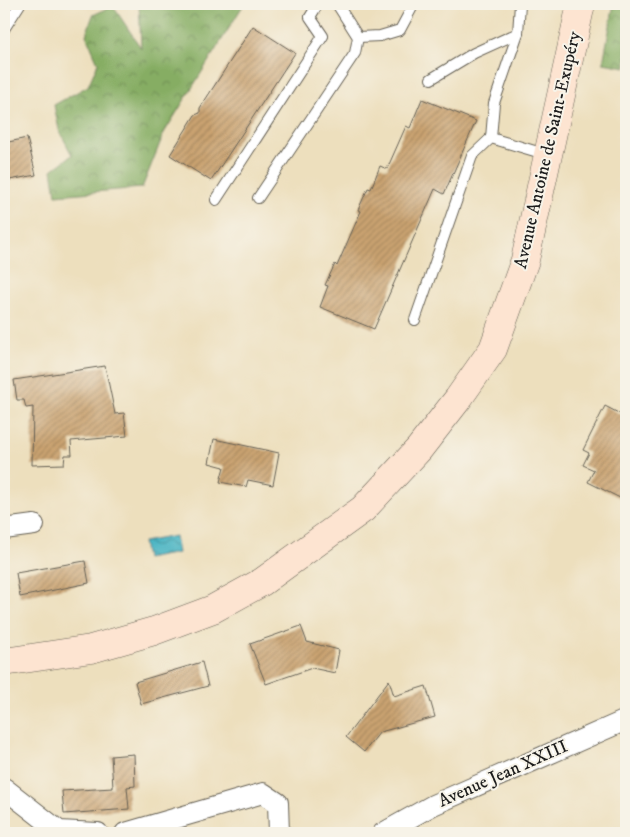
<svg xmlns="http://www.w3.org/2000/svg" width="630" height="837" viewBox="0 0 630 837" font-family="'IM FELL DW Pica',serif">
  <defs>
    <pattern id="forest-crowns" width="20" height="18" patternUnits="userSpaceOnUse" patternTransform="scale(1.25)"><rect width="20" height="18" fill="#86ad64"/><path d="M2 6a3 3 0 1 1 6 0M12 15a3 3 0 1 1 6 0" fill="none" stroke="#6d8c52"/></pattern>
    <pattern id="water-waves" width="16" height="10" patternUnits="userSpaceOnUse" patternTransform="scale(1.25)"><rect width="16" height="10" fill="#47b4c3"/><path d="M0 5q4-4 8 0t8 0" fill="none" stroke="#3a929e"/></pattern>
    <pattern id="building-hatch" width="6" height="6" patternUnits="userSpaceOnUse" patternTransform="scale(1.25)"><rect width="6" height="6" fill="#caa371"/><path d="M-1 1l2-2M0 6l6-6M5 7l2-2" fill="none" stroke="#a3845c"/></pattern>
  </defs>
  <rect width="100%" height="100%" fill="#f7f3e8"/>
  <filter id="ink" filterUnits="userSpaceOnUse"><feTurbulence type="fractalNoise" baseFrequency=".02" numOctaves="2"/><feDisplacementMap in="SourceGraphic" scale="10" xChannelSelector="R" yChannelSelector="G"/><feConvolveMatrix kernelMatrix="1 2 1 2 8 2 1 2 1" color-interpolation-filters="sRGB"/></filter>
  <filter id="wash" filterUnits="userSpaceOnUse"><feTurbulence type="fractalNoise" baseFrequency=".0096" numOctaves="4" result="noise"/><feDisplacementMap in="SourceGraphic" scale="20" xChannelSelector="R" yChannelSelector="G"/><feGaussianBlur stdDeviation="1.12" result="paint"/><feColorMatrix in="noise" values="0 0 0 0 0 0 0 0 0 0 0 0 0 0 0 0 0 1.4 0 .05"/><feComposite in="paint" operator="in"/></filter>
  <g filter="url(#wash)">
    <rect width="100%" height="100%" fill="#eddfbd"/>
    <g fill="url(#forest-crowns)" stroke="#516440">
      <polygon points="139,4 244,4 164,133 142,188 56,195 52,170 72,155 59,130 54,105 88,86 98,63 86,35 93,15 113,6 141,48"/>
      <polygon points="614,4 626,4 626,67 603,63"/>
    </g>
    <polygon fill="url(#water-waves)" stroke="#326870" points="175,536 178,553 146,559 143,542"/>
    <g id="blocks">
      <g fill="url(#building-hatch)">
        <polygon points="253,26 295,53 211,181 170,155 195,115 200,113 200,108"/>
        <polygon points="422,99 476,121 444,194 435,189 374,329 320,307 328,286 325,285 335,264 337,266 361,211 358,210 368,188 371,189 380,166 387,169 406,126 410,128"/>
        <polygon points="27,138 36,175 4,181 4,143"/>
        <polygon points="105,366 115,414 124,413 127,436 71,441 72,455 65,455 64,464 32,465 33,407 26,408 24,400 17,400 14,380"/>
        <polygon points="605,406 626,417 626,501 588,482 594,470 583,465 589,453 583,450"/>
        <polygon points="214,439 279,453 273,485 248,480 246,487 220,482 224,467 209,463"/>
        <polygon points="85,561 89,583 20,597 16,573"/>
        <polygon points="301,626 307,642 339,650 335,673 312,668 266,684 250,644"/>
        <polygon points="202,662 208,686 141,704 135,682"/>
        <polygon points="389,680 394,696 426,686 435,717 380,732 364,752 346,737"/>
        <polygon points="134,754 135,786 127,787 129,809 64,814 62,791 113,788 111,756"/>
      </g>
    </g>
  </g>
  <g filter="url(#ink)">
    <use href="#blocks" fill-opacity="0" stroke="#656054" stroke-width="1"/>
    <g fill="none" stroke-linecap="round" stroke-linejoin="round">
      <defs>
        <g id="lane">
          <polyline points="4,29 20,4"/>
          <polyline points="358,37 380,36 400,30 414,4"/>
          <polyline points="431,79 474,53 518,33"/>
          <polyline points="491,138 494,103 518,33 520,4"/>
          <polyline points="258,198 355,53 358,37 337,4"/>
          <polyline points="216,200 323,36 310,17 318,4"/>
          <polyline points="415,320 472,156 491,138 548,155"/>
        </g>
        <g id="street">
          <polyline points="4,529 34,525"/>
          <polyline points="4,788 59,831 98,833"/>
          <polyline points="125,833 263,793 278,803 279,833"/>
          <polyline points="383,833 433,805 626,720"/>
        </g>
        <polyline id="secondary" points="4,662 91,649 154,631 213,609 262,582 363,509 419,449 458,399 493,349 525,260 581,4"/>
      </defs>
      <use href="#lane" stroke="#656054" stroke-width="12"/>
      <use href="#street" stroke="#656054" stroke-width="22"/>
      <use href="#secondary" stroke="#656054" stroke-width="29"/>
      <use href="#lane" stroke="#fff" stroke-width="10"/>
      <use href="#street" stroke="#fff" stroke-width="20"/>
      <use href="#secondary" stroke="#fde4d1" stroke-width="28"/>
    </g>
  </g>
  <g text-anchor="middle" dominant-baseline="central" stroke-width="4" stroke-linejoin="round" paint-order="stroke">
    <g font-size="18" fill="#1c1c1c" stroke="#f7f3e8">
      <text transform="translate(548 150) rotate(-77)">Avenue Antoine de Saint-Exupéry</text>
      <text transform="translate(503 774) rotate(-24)">Avenue Jean XXIII</text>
    </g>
  </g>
  <rect width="630" height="837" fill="none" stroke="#f7f3e8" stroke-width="20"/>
</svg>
